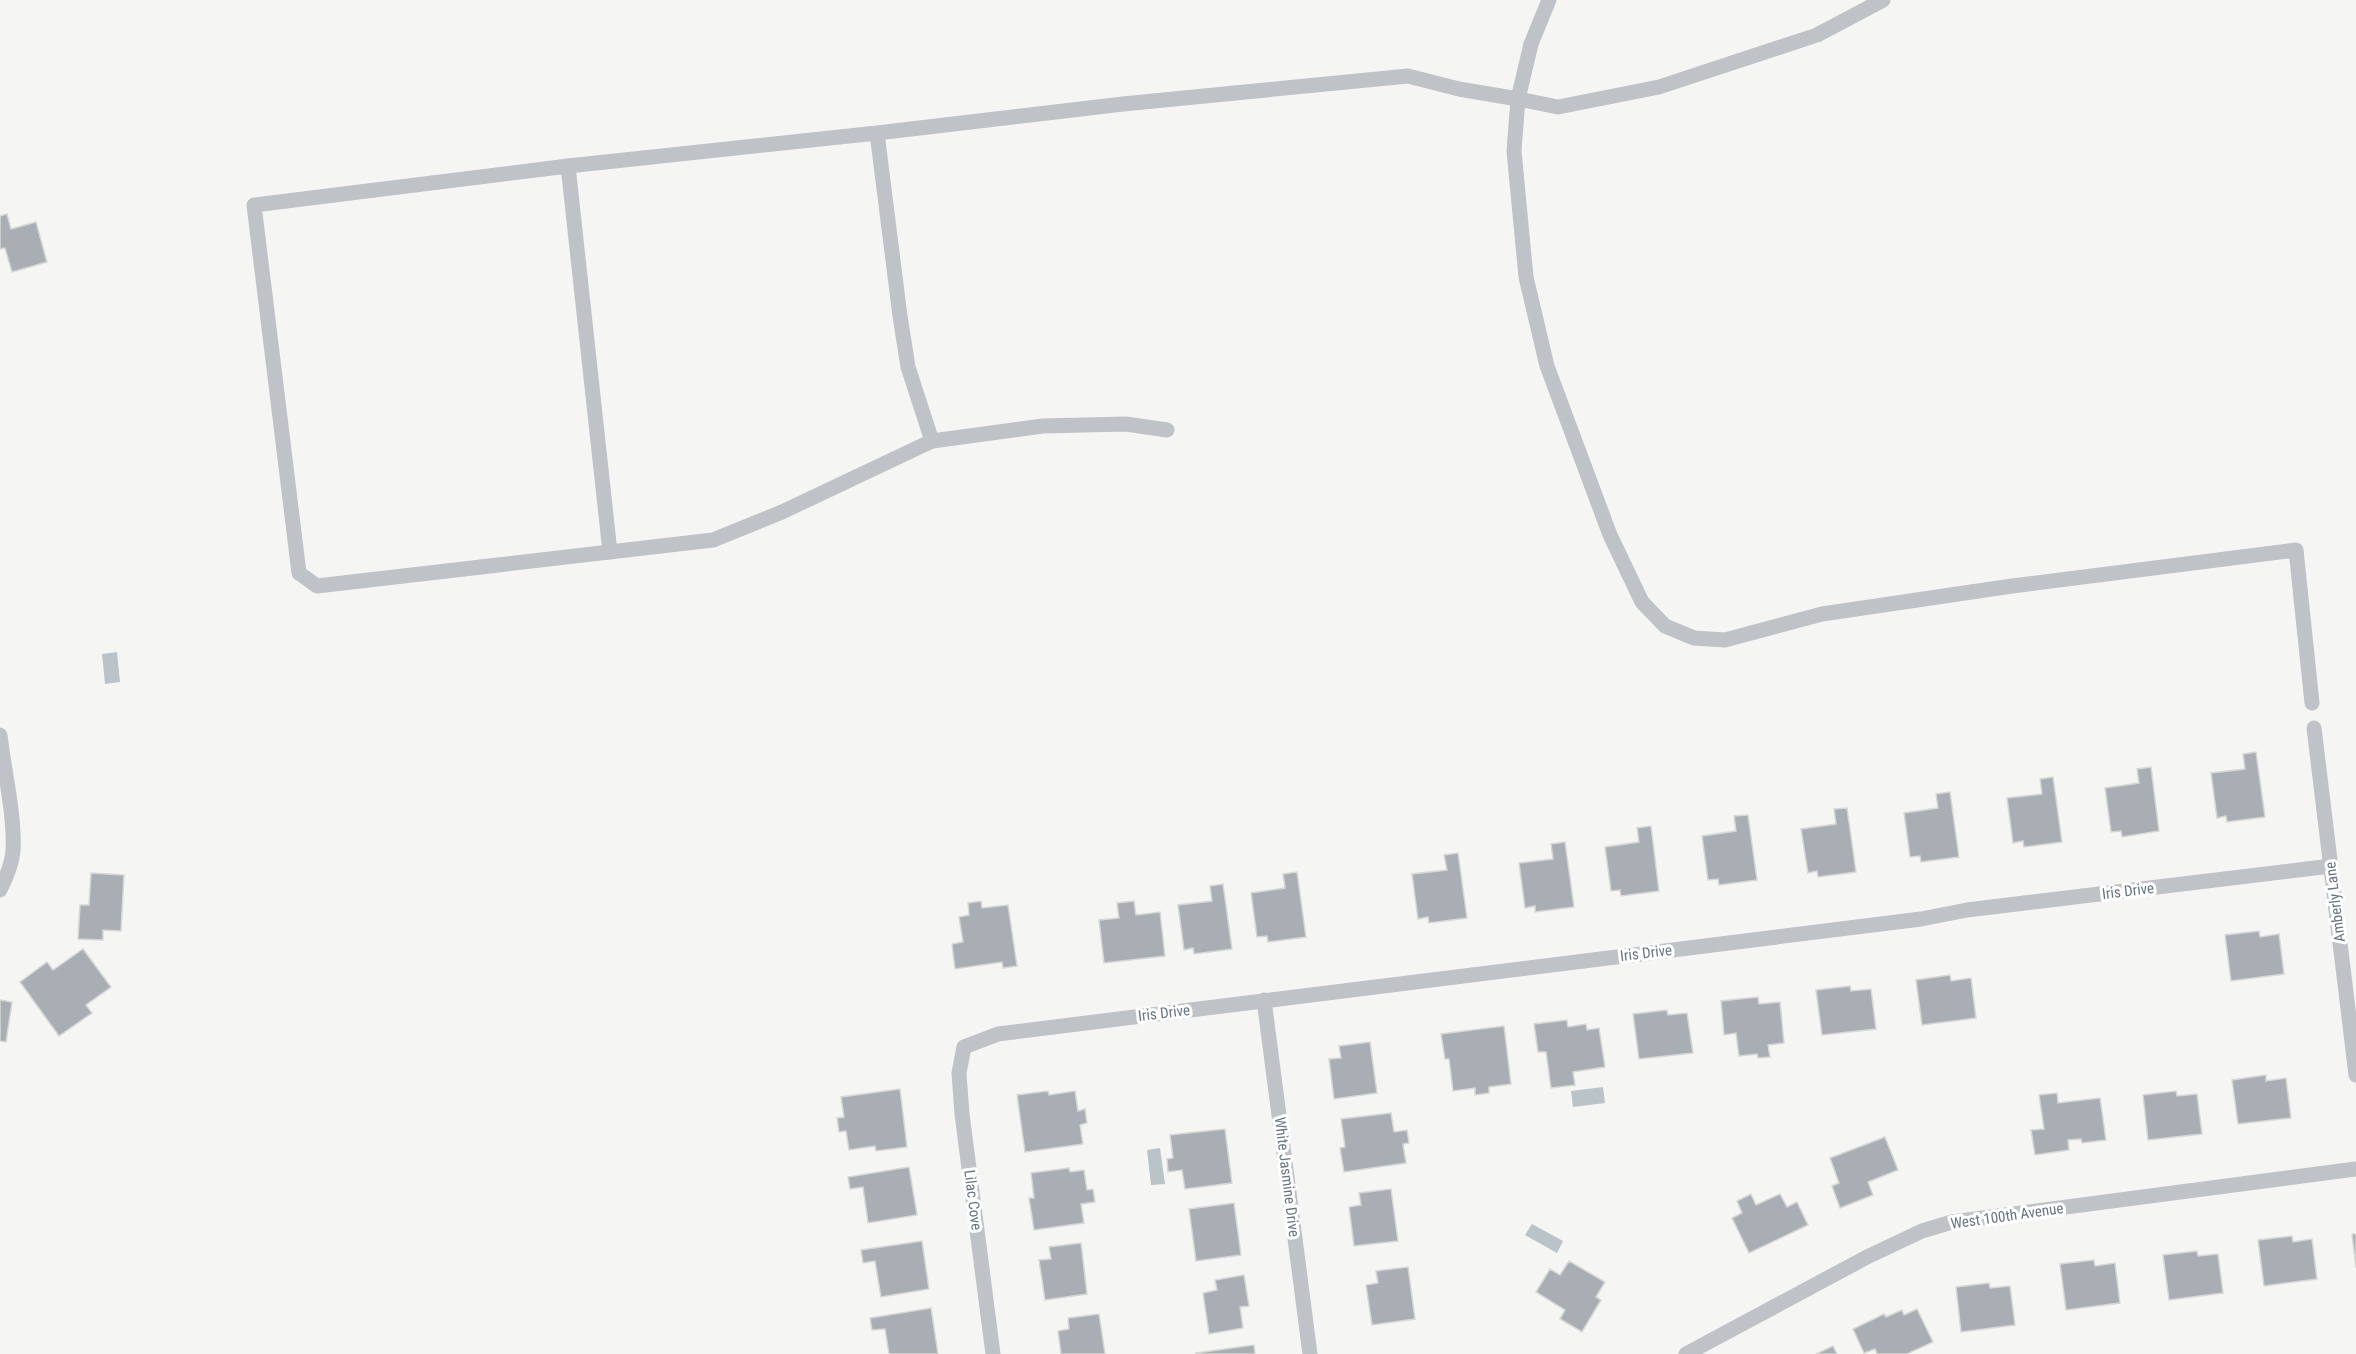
<svg xmlns="http://www.w3.org/2000/svg" width="2356" height="1354" viewBox="0 0 2356 1354" font-family="'Roboto Condensed',sans-serif">
  <rect width="100%" height="100%" fill="#f5f6f3"/>
  <g fill="#bac3c8">
    <polygon points="117,652 120,682 105,684 102,654"/>
    <polygon points="1603,1087 1605,1103 1573,1107 1571,1091"/>
    <polygon points="1160,1148 1165,1184 1151,1185 1147,1150"/>
    <polygon points="1532,1224 1563,1241 1557,1253 1525,1235"/>
  </g>
  <g fill="#a8aeb4" stroke="#d7d7d5" stroke-width="1.5">
    <polygon points="7,214 11,229 36,222 47,262 12,272 5,248 0,249 0,216"/>
    <polygon points="2256,752 2265,817 2227,822 2226,816 2217,818 2211,773 2245,769 2243,754"/>
    <polygon points="2151,767 2159,831 2122,837 2121,831 2111,832 2105,788 2139,783 2137,769"/>
    <polygon points="2053,777 2062,842 2024,847 2023,841 2013,843 2007,798 2042,794 2040,779"/>
    <polygon points="1950,792 1959,857 1921,862 1920,856 1910,857 1904,813 1938,808 1936,794"/>
    <polygon points="1847,808 1856,872 1818,877 1817,871 1808,873 1801,829 1836,824 1834,809"/>
    <polygon points="1748,815 1757,880 1719,885 1718,879 1708,880 1702,836 1736,831 1734,816"/>
    <polygon points="1651,826 1659,891 1621,896 1620,890 1611,891 1605,847 1639,842 1637,828"/>
    <polygon points="1565,842 1574,907 1535,912 1535,906 1525,908 1519,863 1553,859 1551,844"/>
    <polygon points="1458,853 1467,918 1429,923 1428,917 1418,919 1412,874 1447,870 1444,855"/>
    <polygon points="1297,872 1306,937 1268,942 1267,936 1257,937 1251,893 1285,888 1283,874"/>
    <polygon points="91,873 124,875 121,931 103,930 103,940 78,939 80,905 89,905"/>
    <polygon points="1223,884 1232,949 1194,954 1193,948 1184,950 1178,905 1212,901 1210,886"/>
    <polygon points="981,901 982,908 1008,905 1017,966 1003,968 1002,962 955,969 952,944 963,942 959,917 969,915 968,903"/>
    <polygon points="1134,901 1136,915 1160,912 1165,956 1104,963 1099,920 1119,918 1117,903"/>
    <polygon points="2259,931 2260,937 2279,934 2284,974 2231,981 2225,935"/>
    <polygon points="83,949 111,987 86,1005 92,1013 59,1036 20,982 47,962 53,970"/>
    <polygon points="1950,975 1951,981 1971,978 1976,1018 1922,1025 1916,980"/>
    <polygon points="1850,986 1851,991 1871,989 1876,1029 1822,1035 1816,990"/>
    <polygon points="1758,997 1759,1004 1780,1002 1784,1043 1768,1045 1770,1057 1758,1058 1757,1054 1739,1056 1736,1033 1724,1035 1721,1001"/>
    <polygon points="0,1000 12,1002 6,1042 0,1041"/>
    <polygon points="1667,1010 1668,1015 1687,1013 1693,1053 1639,1059 1633,1014"/>
    <polygon points="1567,1020 1568,1027 1586,1024 1587,1030 1599,1028 1605,1067 1573,1072 1575,1085 1551,1088 1546,1052 1538,1052 1534,1024"/>
    <polygon points="1504,1026 1511,1084 1489,1087 1489,1093 1475,1095 1475,1088 1453,1091 1449,1059 1445,1059 1441,1034"/>
    <polygon points="1370,1042 1377,1093 1334,1099 1329,1059 1341,1058 1339,1046"/>
    <polygon points="2266,1075 2266,1081 2286,1078 2291,1118 2238,1124 2232,1080"/>
    <polygon points="900,1089 907,1147 876,1151 875,1146 849,1150 846,1131 839,1132 837,1118 844,1117 841,1097"/>
    <polygon points="1048,1091 1049,1095 1075,1091 1078,1111 1085,1109 1087,1123 1080,1125 1083,1144 1025,1152 1017,1095"/>
    <polygon points="2176,1091 2177,1096 2197,1094 2202,1134 2148,1140 2143,1095"/>
    <polygon points="2057,1093 2058,1103 2100,1098 2106,1140 2082,1143 2081,1139 2068,1140 2069,1150 2035,1155 2031,1130 2044,1129 2039,1095"/>
    <polygon points="1391,1113 1394,1132 1407,1130 1409,1143 1403,1144 1406,1163 1344,1172 1340,1148 1345,1147 1341,1119"/>
    <polygon points="1225,1129 1232,1183 1185,1189 1182,1170 1168,1172 1167,1159 1173,1158 1170,1135"/>
    <polygon points="1885,1137 1898,1170 1868,1182 1873,1195 1840,1208 1832,1186 1839,1183 1830,1158"/>
    <polygon points="909,1167 917,1215 868,1223 863,1187 850,1189 848,1177"/>
    <polygon points="1069,1168 1070,1172 1084,1170 1087,1190 1093,1189 1095,1202 1081,1204 1084,1223 1034,1230 1029,1198 1034,1198 1031,1173"/>
    <polygon points="1391,1189 1398,1241 1354,1246 1349,1207 1361,1205 1359,1193"/>
    <polygon points="1751,1194 1756,1205 1780,1194 1787,1207 1797,1202 1808,1225 1749,1253 1732,1218 1742,1213 1737,1201"/>
    <polygon points="1234,1203 1241,1255 1196,1261 1189,1209"/>
    <polygon points="2352,1234 2356,1234 2356,1268"/>
    <polygon points="2292,1236 2293,1242 2312,1239 2317,1279 2264,1286 2258,1240"/>
    <polygon points="922,1241 929,1289 881,1297 875,1261 863,1263 861,1250"/>
    <polygon points="1081,1243 1087,1294 1045,1300 1039,1260 1051,1259 1049,1247"/>
    <polygon points="2197,1251 2198,1256 2218,1254 2223,1293 2169,1300 2163,1255"/>
    <polygon points="2094,1260 2095,1266 2115,1263 2120,1303 2066,1310 2060,1264"/>
    <polygon points="1569,1261 1605,1282 1596,1297 1601,1300 1582,1332 1560,1319 1565,1310 1536,1292 1550,1269 1560,1275"/>
    <polygon points="1408,1267 1415,1319 1372,1325 1366,1285 1378,1283 1376,1271"/>
    <polygon points="1244,1275 1249,1306 1240,1307 1243,1328 1209,1334 1203,1293 1217,1290 1215,1280"/>
    <polygon points="1989,1283 1990,1288 2010,1286 2015,1325 1961,1332 1956,1287"/>
    <polygon points="931,1308 938,1354 889,1354 885,1329 872,1330 870,1318"/>
    <polygon points="1917,1309 1933,1342 1907,1354 1877,1354 1875,1349 1864,1353 1853,1329 1884,1314 1886,1317 1902,1310 1904,1315"/>
    <polygon points="1099,1314 1105,1354 1061,1354 1058,1331 1069,1329 1068,1318"/>
    <polygon points="1254,1345 1255,1354 1196,1354 1196,1353"/>
    <polygon points="1833,1346 1837,1354 1816,1354"/>
  </g>
  <g fill="none" stroke-linecap="round" stroke-linejoin="round">
    <g stroke="#bfc2c6" stroke-width="15">
      <polyline points="1883,0 1817,35 1659,87 1558,107 1518,99 1514,151 1526,277 1547,366 1610,535 1642,602 1665,626 1694,638 1725,640 1822,614 2012,586 2296,550 2312,703"/>
      <polyline points="877,133 568,166 254,205 299,573 317,586 713,540 782,512 932,441 908,367 900,316 877,133 1123,104 1408,76 1459,89 1518,99 1531,44 1549,0"/>
      <polyline points="568,166 610,552"/>
      <polyline points="932,441 1043,426 1126,424 1167,430"/>
      <polyline points="2314,728 2356,1075"/>
      <path d="M0,735c4,35 15,81 13,116 -1,13 -7,27 -13,39"/>
      <polyline points="1264,1000 1310,1354"/>
      <polyline points="993,1354 962,1114 959,1073 964,1047 998,1034 1921,919 1967,910 2331,866"/>
      <polyline points="1686,1354 1867,1257 1922,1231 1952,1222 2356,1169"/>
    </g>
  </g>
  <g text-anchor="middle" dominant-baseline="central" stroke-width="6" stroke-linejoin="round" paint-order="stroke">
    <g font-size="15" fill="#677481" stroke="#fff">
      <text transform="translate(2128 891) rotate(-7)">Iris Drive</text>
      <text transform="translate(2335 902) rotate(-97)">Amberly Lane</text>
      <text transform="translate(1646 953) rotate(-7)">Iris Drive</text>
      <text transform="translate(1164 1013) rotate(-7)">Iris Drive</text>
      <text transform="translate(1287 1177) rotate(83)">White Jasmine Drive</text>
      <text transform="translate(973 1200) rotate(83)">Lilac Cove</text>
      <text transform="translate(2007 1216) rotate(-8)">West 100th Avenue</text>
    </g>
  </g>
</svg>
